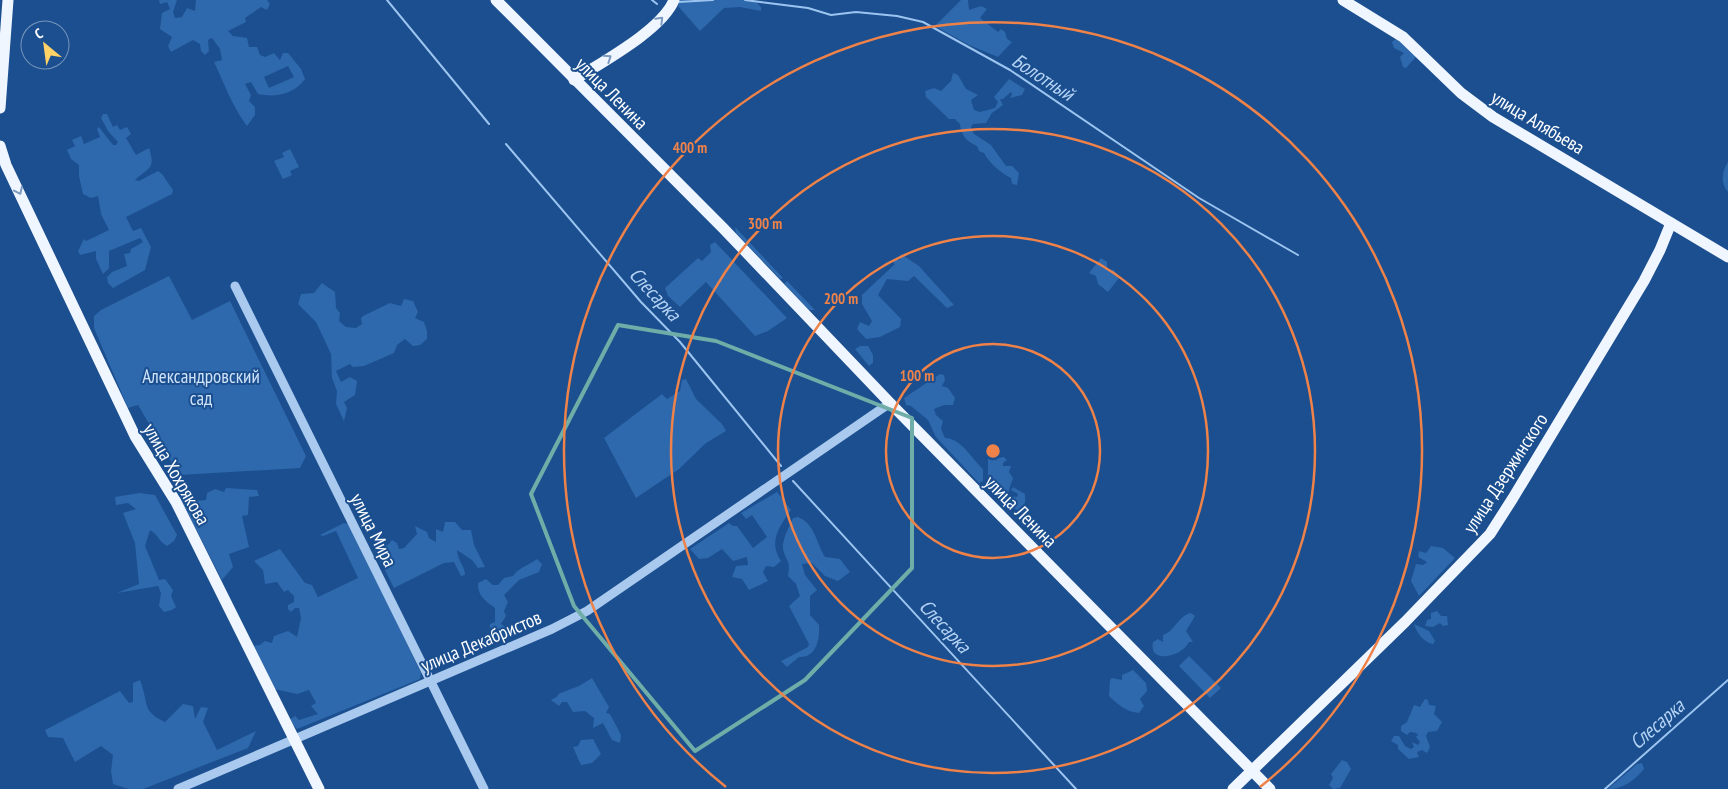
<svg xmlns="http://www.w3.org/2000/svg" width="1728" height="789" viewBox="0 0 1728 789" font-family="'PT Sans Narrow',sans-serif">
  <rect width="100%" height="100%" fill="#1b4f8f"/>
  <g fill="#2e69ad" fill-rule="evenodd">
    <path d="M159,0h18l-4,12 2,6 7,-1 5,-9 8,3 1,-11h71l3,4 -3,6 -6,-3 -16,11 1,4 -18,9 5,5 14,2 2,9h8l3,8 5,2 9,-4 6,7 3,-7h5l13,16 4,10c-11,15 -29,19 -47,15l-7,-12 -6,2 6,11 -2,6 6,6v8l-8,11c-15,-20 -22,-41 -33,-64l8,-2 -2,-11 -8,-11 -4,2 1,11 -4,4 -4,-4 -1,-7 -7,-4 -22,12 -3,-6 4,-9 -12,-8 2,-16 8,-4 -3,-7 -7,2zM288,66l6,11 -25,11 -5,-11z"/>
    <polygon points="679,0 750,0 756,2 761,7 761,11 740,7 724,8 700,31 678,6"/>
    <polygon points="961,0 968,0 969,10 981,6 987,9 980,18 998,32 1001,29 1005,32 1007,39 1012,42 998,57 969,45 935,26"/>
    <polygon points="1396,39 1413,50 1416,57 1406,68 1403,67 1400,57 1404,53 1394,48 1392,42"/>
    <path d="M953,73l5,2 8,14 12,6 -7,5 3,10 6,2 15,-4 3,-6 -4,-5 15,-18 16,10 -3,6 -12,3 2,-4 -1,-2 -8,7h-3l3,6 -11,8 -6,10 -13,1 -2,3 3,7 17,11 15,21h6l7,7 -2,12 -5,-1 -1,-6c-10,-5 -22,-15 -27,-25l-5,-2 -2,-5c-10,-4 -16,-11 -17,-22l-5,-5h-6l-23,-22 -1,-6 9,-3 7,3 10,-10z"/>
    <path d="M103,114h4l6,13 4,-2 3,5 7,-3 4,7 -5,4 10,17 13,-7c7,21 0,19 -14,32l4,1 19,-10 4,3 11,16 -1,4 -46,23 7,14 8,-3 10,19 -6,23 -32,18 -5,-5 -1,-6 5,-5 15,-6 -3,-12 6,-1 1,-4 12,-7 -3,-4 -31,13v17l-6,6 -7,-15v-8l-16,4 -2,-4 6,-12 2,2 23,-11 -8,-16 -3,-18 -7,2 -8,-4 -4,-18v-11l-8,-6 -4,-9 8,-4 -3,-6 9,-4 3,8 16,-7 -3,-8 2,-2 14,18h3l2,-3 -10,-11 -7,-13z"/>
    <polygon points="290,149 299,167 290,171 292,175 283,179 274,161 284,157 282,153"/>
    <path d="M1728,162v30c-8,-8 -6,-21 0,-30z"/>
    <polygon points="735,228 736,228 783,278 780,279 736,233"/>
    <polygon points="715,242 787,318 768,331 755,336 706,282 680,307 668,296 665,288 698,258 702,261 711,252 710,245"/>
    <polygon points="901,254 919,266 954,305 947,308 914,276 908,281 887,279 878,295 901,319 900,327 880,337 866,339 857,329 860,322 869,326 872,321 862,304 862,295 895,264 892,261 894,259 900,260"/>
    <polygon points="1101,258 1107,262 1107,270 1114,270 1119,278 1108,292 1098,284 1096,276 1089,273"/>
    <polygon points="169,276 192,320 230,301 306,456 300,468 179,475 138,405 128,408 94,328 94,316 101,310"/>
    <polygon points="787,281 815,310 809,310 784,284"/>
    <polygon points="322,283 335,292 336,308 340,313 339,321 346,327 356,328 362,324 361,318 363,316 390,303 401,306 404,299 413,301 418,312 415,318 424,322 427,331 427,339 420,345 413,346 405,339 397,345 394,353 364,366 353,367 350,364 336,371 341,382 350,377 357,381 355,395 344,402 347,408 344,421 336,404 337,391 332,378 331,354 316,322 298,304 301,294 314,293"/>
    <polygon points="860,346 868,346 873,355 873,363 869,366 855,349"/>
    <path d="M940,374l4,1 1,5 -3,6 6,2 7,10 -2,7h-9l-10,4 2,6 7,6 -2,8 4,9c16,0 27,21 38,31v12l-4,2 -43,-46 -8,-17 -17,-14 -5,-1 -2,-7z"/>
    <polygon points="686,379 696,399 722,424 726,431 706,443 679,469 636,498 604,438 662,394 667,399 680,391 682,380"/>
    <polygon points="988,449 991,459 1004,457 1007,460 1003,463 1003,466 1011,466 1009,472 1013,478 1007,496 1017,497 1018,494 1011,490 1013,487 1025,494 1025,503 1018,510 1011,507 1006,499 1002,499 988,485"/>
    <polygon points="226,488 257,490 259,496 249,497 248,515 242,516 249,547 229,554 233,567 222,580 176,490 186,493 194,501 206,500 207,493 215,489 224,492"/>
    <path d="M777,492l14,18c-12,17 -23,32 -10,51l-7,6 -8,-1 -3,6 5,9 -19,9 -7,-11 -10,-2 4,-11 12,-1 -1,-8 -14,4 -11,-12 -14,9 -9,1 -9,-10 39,-26 4,3h4l16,22 14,-11 -15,-22 -6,4 -5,-6z"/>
    <path d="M139,493l16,2 22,40 -3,6 -7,5c-8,-4 -9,-12 -17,-16l-5,16 14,34 6,-1 8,11 -2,6 5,11 -4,3 -8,2 -5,-6 2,-13 -3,-7 -41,7 22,-9 -4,-41 -12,-30 13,-4 -8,-6 -12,2 -1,-8z"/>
    <path d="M798,517c17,7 18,25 27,40l15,2 10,13 -12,9 -13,-5 -13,-13 -10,1 3,11 12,15 -7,6v19l9,10c1,13 -2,33 -20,32l-12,10 -6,-6 27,-14 1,-3 -20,-38 11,-10 -4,-12 -8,-8c3,-16 -2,-14 -5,-27 -1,-11 6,-21 10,-31z"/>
    <path d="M445,522h10l7,8h9l3,15 11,22 -7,1 -6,-8 -15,-10c1,12 8,16 8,25l-4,1 -7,-14 -10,1 -50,25 -21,-41 4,-3 11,1 4,-5 5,3 2,6 5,-1 13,-14 -2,-8 12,6 2,6 7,4v-13l7,3z"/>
    <polygon points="344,523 349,524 421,673 420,679 297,729 289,720 295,716 299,720 318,714 311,706 316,703 309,690 297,694 274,689 252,646 260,645 265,641 272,643 274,636 288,631 297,637 301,618 299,608 295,608 291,612 288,609 288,605 294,602 294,596 288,590 284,592 277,582 265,584 263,570 254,561 280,549 305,583 312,585 318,597 358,578 336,531 323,536 320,535"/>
    <polygon points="1431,546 1443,548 1455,558 1419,596 1411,581 1416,564 1423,565 1427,562 1418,557 1419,551 1426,553"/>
    <path d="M537,559l5,5 -3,8 -20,8 -15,15 4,7 -4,9 2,5 -5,8 10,7 -2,5 -6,1 -13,-9v-4l5,-2v-14c-9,-6 -18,-13 -17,-25l8,-4 7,6h5l6,-7 9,-2c5,-8 16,-11 24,-17z"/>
    <polygon points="1437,611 1441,616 1447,616 1448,625 1443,626 1440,623 1433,627 1425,626 1427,620 1431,619 1431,613"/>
    <path d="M1191,613l4,3 -9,15 7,11h-4c-8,16 -41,22 -36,0l5,-3 5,3v-7c12,-4 16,-20 28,-22z"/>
    <path d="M1414,624l15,7 6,10 -2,3c-9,-1 -17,-12 -19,-20z"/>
    <polygon points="1189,656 1221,688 1210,698 1179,666"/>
    <path d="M1133,670l13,13 1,8 -7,8 4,7 -5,7c-12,-1 -21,-8 -30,-17l1,-16 2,-2 10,2v-5z"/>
    <polygon points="592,678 609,707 606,713 610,714 621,735 620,743 612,740 603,723 593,728 594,718 585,711 573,712 567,702 562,702 559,706 551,700 558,696 558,694 579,686"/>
    <path d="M140,680c9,23 1,31 25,42l18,-18 10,2 2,13 6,-12 7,1 -5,14 14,28 39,-19 -8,17 -105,41h-14l-16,-5 -2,-13 2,-16 -12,-9 -26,16 -12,-24 -15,-1 -3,-7 75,-39 9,12 4,-1v-19z"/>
    <polygon points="1425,699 1428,700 1429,705 1436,706 1434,714 1442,722 1437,731 1428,732 1426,736 1430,747 1427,753 1422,750 1417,752 1419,757 1409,759 1398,749 1398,745 1391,741 1394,736 1399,736 1405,746 1411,749 1414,747 1412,742 1418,745 1420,742 1416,737 1418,735 1416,733 1410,732 1407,735 1401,731 1401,726 1407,722 1414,705 1420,707"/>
    <polygon points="593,739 601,754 592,763 581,765 573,747 578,746 581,740"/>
    <polygon points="1342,760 1347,762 1351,769 1340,788 1333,789 1329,785 1333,778 1331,774"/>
    <path d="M1642,763l2,6c-10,12 -21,20 -36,20l29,-25z"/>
  </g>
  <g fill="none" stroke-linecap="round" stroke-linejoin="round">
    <g stroke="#9cc4f0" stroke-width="2">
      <polyline points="387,0 489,124"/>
      <polyline points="652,0 657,4"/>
      <polyline points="745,0 808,8 831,15 856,12 897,16 923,22 1010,70 1199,198 1298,255"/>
      <polyline points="678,2 713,0"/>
      <polyline points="506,144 641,302 680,342 781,466"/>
      <polyline points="793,481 1076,789"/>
      <polyline points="1605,789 1728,680"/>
    </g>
    <g stroke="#a9c9ee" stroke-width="9">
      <polyline points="235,286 484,789"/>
      <polyline points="178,789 552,629 587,611 890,403"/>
    </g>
    <g stroke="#f0f6ff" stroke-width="11">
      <polyline points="496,0 723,228 890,403 1270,789"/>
      <polyline points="1343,0 1403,37 1461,93 1493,117 1728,257"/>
      <path d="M574,80c28,-18 88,-50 100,-80"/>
      <polyline points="0,108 8,0"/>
      <polyline points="0,146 6,165 135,436 176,502 319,789"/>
      <polyline points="1233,789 1405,622 1490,534 1513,498 1644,281 1660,250 1671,223"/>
    </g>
  </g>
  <defs><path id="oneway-chevron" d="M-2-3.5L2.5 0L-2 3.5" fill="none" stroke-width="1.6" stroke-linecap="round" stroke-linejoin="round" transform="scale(1.25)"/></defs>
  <g stroke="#7b9ac1">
    <use href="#oneway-chevron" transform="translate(660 20) rotate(-45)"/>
    <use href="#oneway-chevron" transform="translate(608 58) rotate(-34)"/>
    <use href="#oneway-chevron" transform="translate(19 191) rotate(65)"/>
  </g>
  <path fill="none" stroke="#6fada8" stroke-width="4" stroke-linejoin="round" d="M618,325l98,16 196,77v150l-107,112 -110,71 -121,-145 -43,-112z"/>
  <g fill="none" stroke="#ee8249" stroke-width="2.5">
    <circle cx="993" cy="451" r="107"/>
    <circle cx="993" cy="451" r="215"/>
    <circle cx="993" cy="451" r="322"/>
    <path d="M726 787A429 429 0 1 1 1260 787"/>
  </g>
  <g text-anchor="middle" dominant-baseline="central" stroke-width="4" stroke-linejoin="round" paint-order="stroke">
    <g font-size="19" fill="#fff" stroke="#1b4f8f">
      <text transform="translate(612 93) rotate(45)">улица Ленина</text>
      <text transform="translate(1538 122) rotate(31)">улица Алябьева</text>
      <text transform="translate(1505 473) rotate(-57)">улица Дзержинского</text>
      <text transform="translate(177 474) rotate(60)">улица Хохрякова</text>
      <text transform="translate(1021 511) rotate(45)">улица Ленина</text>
      <text transform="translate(374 530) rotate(63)">улица Мира</text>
      <text transform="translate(481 641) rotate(-23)">улица Декабристов</text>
    </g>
    <g font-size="19" fill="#cfe3fa" stroke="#1b4f8f">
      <text x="201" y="376">Александровский<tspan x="201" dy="22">сад</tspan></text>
    </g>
    <g font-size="20" font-style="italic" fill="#b5d3f5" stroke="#1b4f8f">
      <text transform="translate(1043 77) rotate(33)">Болотный</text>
      <text transform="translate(655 294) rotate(47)">Слесарка</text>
      <text transform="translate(945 626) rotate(47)">Слесарка</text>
      <text transform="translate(1657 724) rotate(-41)">Слесарка</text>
    </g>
  </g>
  <circle cx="993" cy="451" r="8" fill="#ee8249" stroke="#1b4f8f" stroke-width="2.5"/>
  <g font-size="15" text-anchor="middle" font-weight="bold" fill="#ee8249" stroke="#1b4f8f" stroke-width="4" stroke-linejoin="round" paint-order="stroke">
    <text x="690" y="153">400 m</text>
    <text x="765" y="229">300 m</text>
    <text x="841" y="304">200 m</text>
    <text x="917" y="381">100 m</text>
  </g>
  <g transform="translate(45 45) rotate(331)"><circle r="24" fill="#1b4f8f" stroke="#7695bc"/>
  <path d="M0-4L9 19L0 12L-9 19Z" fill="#ffd166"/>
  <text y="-8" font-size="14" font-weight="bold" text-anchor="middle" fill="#ffffff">С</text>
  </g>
</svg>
